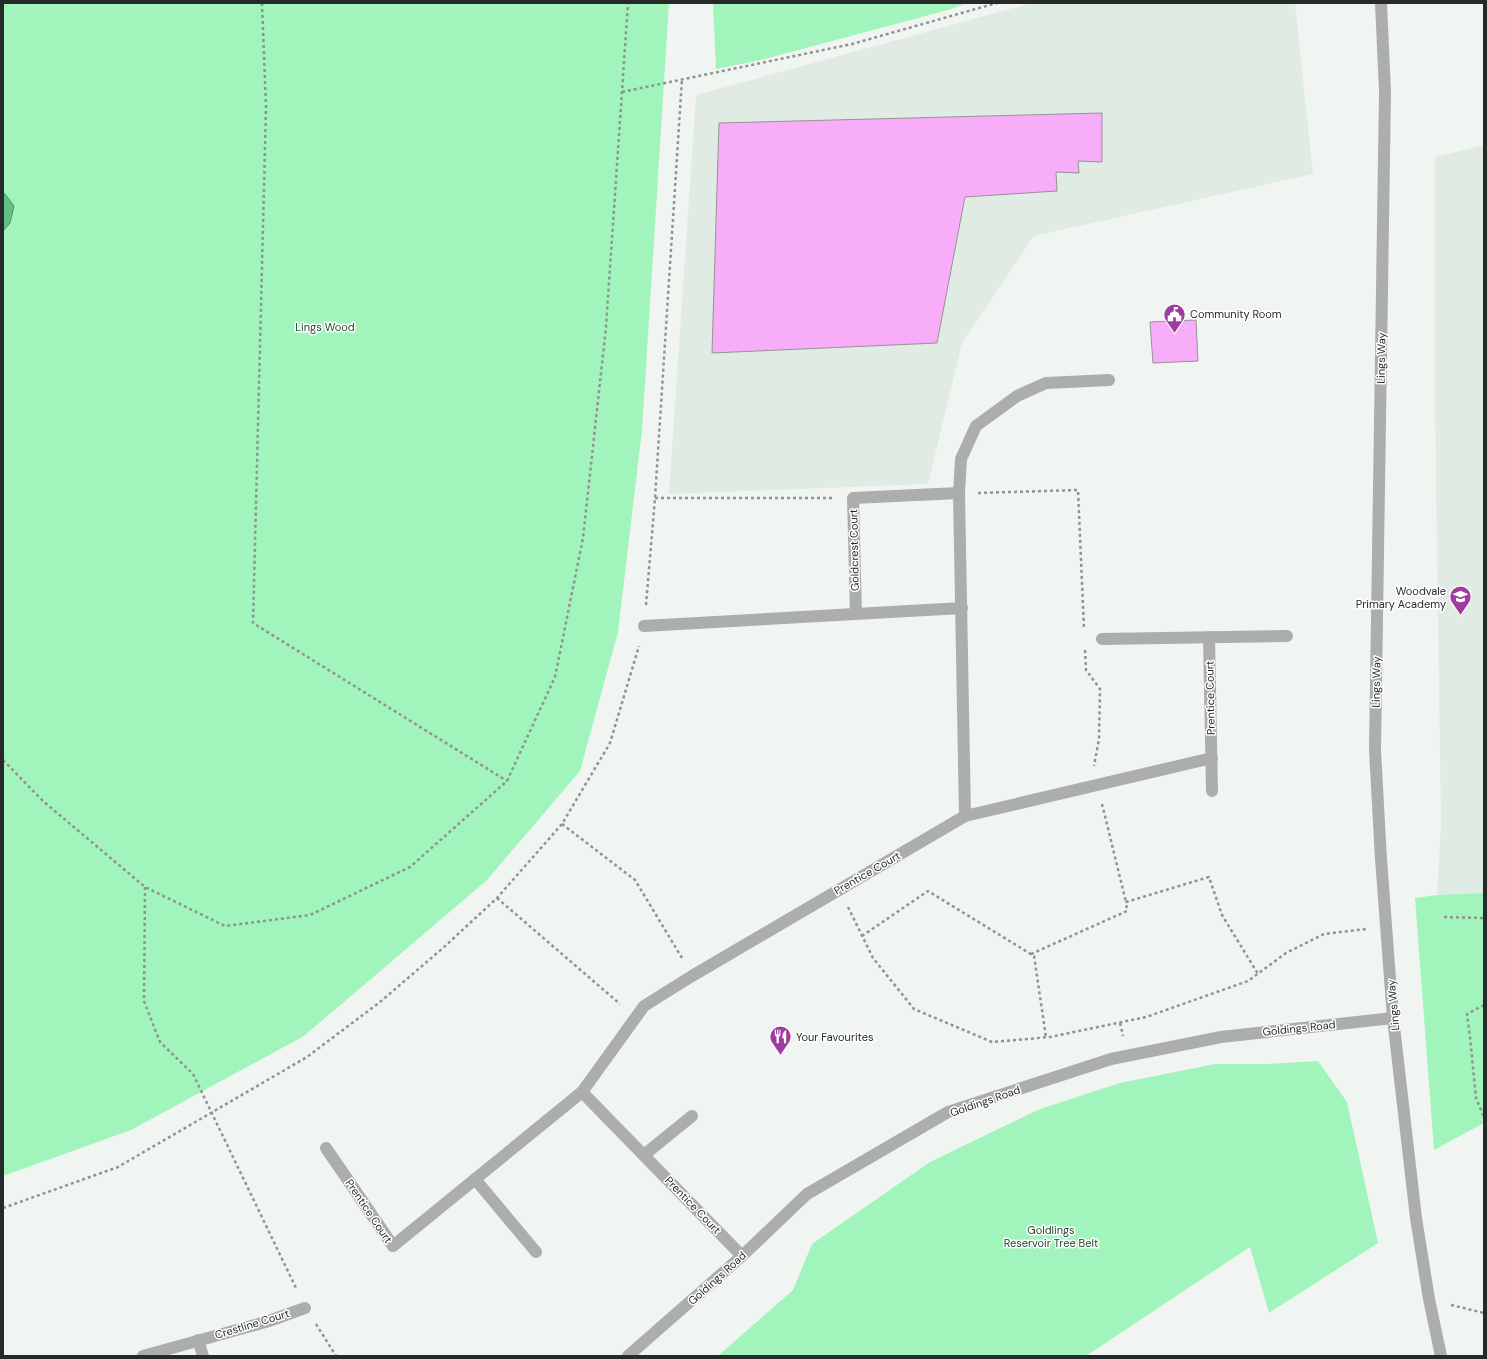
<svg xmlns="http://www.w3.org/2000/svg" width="1487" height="1359" viewBox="0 0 1487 1359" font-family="'DM Sans',sans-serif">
  <rect width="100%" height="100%" fill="#f1f5f2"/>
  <g fill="#e0ebe3">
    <polygon points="1032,3 1295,3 1313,174 1034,236 962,343 928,484 669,494 696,95"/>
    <polygon points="1484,145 1484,893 1437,895 1441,825 1435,408 1435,157"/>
  </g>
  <g fill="#a1f4bb">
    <polygon points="3,3 669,3 642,430 618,632 580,771 486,881 304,1036 131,1130 3,1176"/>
    <polygon points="713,3 967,3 948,10 761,60 716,69"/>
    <polygon points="1484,893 1484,1123 1434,1150 1415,898 1437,895"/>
    <polygon points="1318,1061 1347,1102 1378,1243 1269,1313 1250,1247 1086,1356 718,1356 793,1290 812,1244 930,1162 1040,1109 1120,1083 1215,1064 1266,1064"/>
  </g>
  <polygon fill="#60c183" stroke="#4f9468" points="3,193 5,194 14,206 10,223 3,231"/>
  <g fill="#f8adf8" stroke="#969396">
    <polygon points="1102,113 1102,162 1078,161 1079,173 1056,172 1057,191 965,197 937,343 712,353 719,123"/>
    <polygon points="1196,320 1198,361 1153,363 1150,322"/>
  </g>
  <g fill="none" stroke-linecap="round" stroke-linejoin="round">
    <g stroke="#909391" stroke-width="2.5" stroke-dasharray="3 3" stroke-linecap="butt">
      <polyline points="262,3 266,107 253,623 507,781"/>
      <polyline points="622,92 852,44 997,3"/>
      <polyline points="978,493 1078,490 1084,629"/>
      <polyline points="655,498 833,498"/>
      <polyline points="646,605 655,498 682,79"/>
      <polyline points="1085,650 1086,670 1100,689 1099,739 1094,766"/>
      <polyline points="3,760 43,801 145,887 225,926 310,915 410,867 507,781 555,677 583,538 606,327 628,3"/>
      <polyline points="1102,804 1126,902"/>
      <polyline points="562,824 635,880 682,958"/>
      <polyline points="145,887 144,1001 160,1042 193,1074 297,1290"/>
      <polyline points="497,898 620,1004"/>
      <polyline points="848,907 873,958 914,1009 992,1042 1050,1037 1146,1017 1248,981 1286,953 1324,934 1366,929"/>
      <polyline points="1444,917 1484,918"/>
      <polyline points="862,936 928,891 1034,956 1046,1037"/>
      <polyline points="1031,954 1127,911 1126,902 1209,877 1222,915 1258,974"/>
      <polyline points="1484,1005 1467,1014 1470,1037 1476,1098 1484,1117"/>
      <polyline points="1120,1023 1123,1036"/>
      <polyline points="3,1208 118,1167 307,1057 380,1002 443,948 497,898 562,824 610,743 639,646"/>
      <polyline points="1451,1305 1484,1313"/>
      <polyline points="316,1324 336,1356"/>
    </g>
    <g stroke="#acaead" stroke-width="12">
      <polyline points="856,614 853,498 959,493"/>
      <polyline points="644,626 962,608"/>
      <polyline points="1209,637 1212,791"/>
      <polyline points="1102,639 1287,636"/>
      <polyline points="965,816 959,493 961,459 976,426 1017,396 1046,383 1109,380"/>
      <polyline points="582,1092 742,1256"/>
      <polyline points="326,1148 393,1246 582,1092 644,1006 692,976 965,816 1212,758"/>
      <polyline points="644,1155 692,1116"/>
      <polyline points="475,1179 536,1252"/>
      <polyline points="198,1340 203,1356"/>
      <polyline points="143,1356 269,1321 305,1308"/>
      <polyline points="628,1356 742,1256 807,1194 948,1112 1111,1059 1221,1037 1393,1018"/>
    </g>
    <polyline stroke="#acaead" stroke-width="12" points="1381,3 1385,92 1375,750 1381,859 1393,1018 1416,1218 1429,1299 1441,1356"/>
  </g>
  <defs>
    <symbol id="civic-pin" viewBox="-11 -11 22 30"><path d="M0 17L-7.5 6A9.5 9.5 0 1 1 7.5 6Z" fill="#9f3ba1" stroke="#fff"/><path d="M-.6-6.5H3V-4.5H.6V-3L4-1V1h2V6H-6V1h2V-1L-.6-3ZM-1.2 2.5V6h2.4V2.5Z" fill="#fff"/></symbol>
    <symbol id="school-pin" viewBox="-11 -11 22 30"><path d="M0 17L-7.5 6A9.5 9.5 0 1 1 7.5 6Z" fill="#9f3ba1" stroke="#fff"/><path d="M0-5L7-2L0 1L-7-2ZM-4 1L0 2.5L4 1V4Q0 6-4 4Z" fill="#fff"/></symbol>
    <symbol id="restaurant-pin" viewBox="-11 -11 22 30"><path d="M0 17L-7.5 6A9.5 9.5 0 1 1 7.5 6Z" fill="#9f3ba1" stroke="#fff"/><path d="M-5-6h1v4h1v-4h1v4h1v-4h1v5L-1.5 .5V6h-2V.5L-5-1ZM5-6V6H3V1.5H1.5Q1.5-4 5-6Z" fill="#fff"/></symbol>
  </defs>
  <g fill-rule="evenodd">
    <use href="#civic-pin" x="1162" y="302" width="25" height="34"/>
    <use href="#school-pin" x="1448" y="584" width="25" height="34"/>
    <use href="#restaurant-pin" x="768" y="1024" width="25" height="34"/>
  </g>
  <g text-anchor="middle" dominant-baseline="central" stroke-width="3" stroke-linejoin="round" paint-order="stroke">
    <g font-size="11" fill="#282a29" stroke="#fff" text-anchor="start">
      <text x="1190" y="314">Community Room</text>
      <text x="1446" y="591" text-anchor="end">Woodvale<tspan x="1446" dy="13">Primary Academy</tspan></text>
      <text x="796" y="1037">Your Favourites</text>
    </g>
    <g font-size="11" fill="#1d452c" stroke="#fff">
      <text x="325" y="327">Lings Wood</text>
      <text x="1051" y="1230">Goldlings<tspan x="1051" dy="13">Reservoir Tree Belt</tspan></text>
    </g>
    <g font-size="11" fill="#282a29" stroke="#fff">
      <text transform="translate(1381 358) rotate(-89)">Lings Way</text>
      <text transform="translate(854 550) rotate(-91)">Goldcrest Court</text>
      <text transform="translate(1376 682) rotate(-89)">Lings Way</text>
      <text transform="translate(1210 698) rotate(-91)">Prentice Court</text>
      <text transform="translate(867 873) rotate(-30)">Prentice Court</text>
      <text transform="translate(1393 1005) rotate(-95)">Lings Way</text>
      <text transform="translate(1299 1028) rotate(-6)">Goldings Road</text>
      <text transform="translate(985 1101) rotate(-19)">Goldings Road</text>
      <text transform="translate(693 1205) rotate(46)">Prentice Court</text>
      <text transform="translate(369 1211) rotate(56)">Prentice Court</text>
      <text transform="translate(717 1278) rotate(-42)">Goldings Road</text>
      <text transform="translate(252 1324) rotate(-17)">Crestline Court</text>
    </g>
  </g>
  <rect width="1487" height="1359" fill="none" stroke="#282a29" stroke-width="8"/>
</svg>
